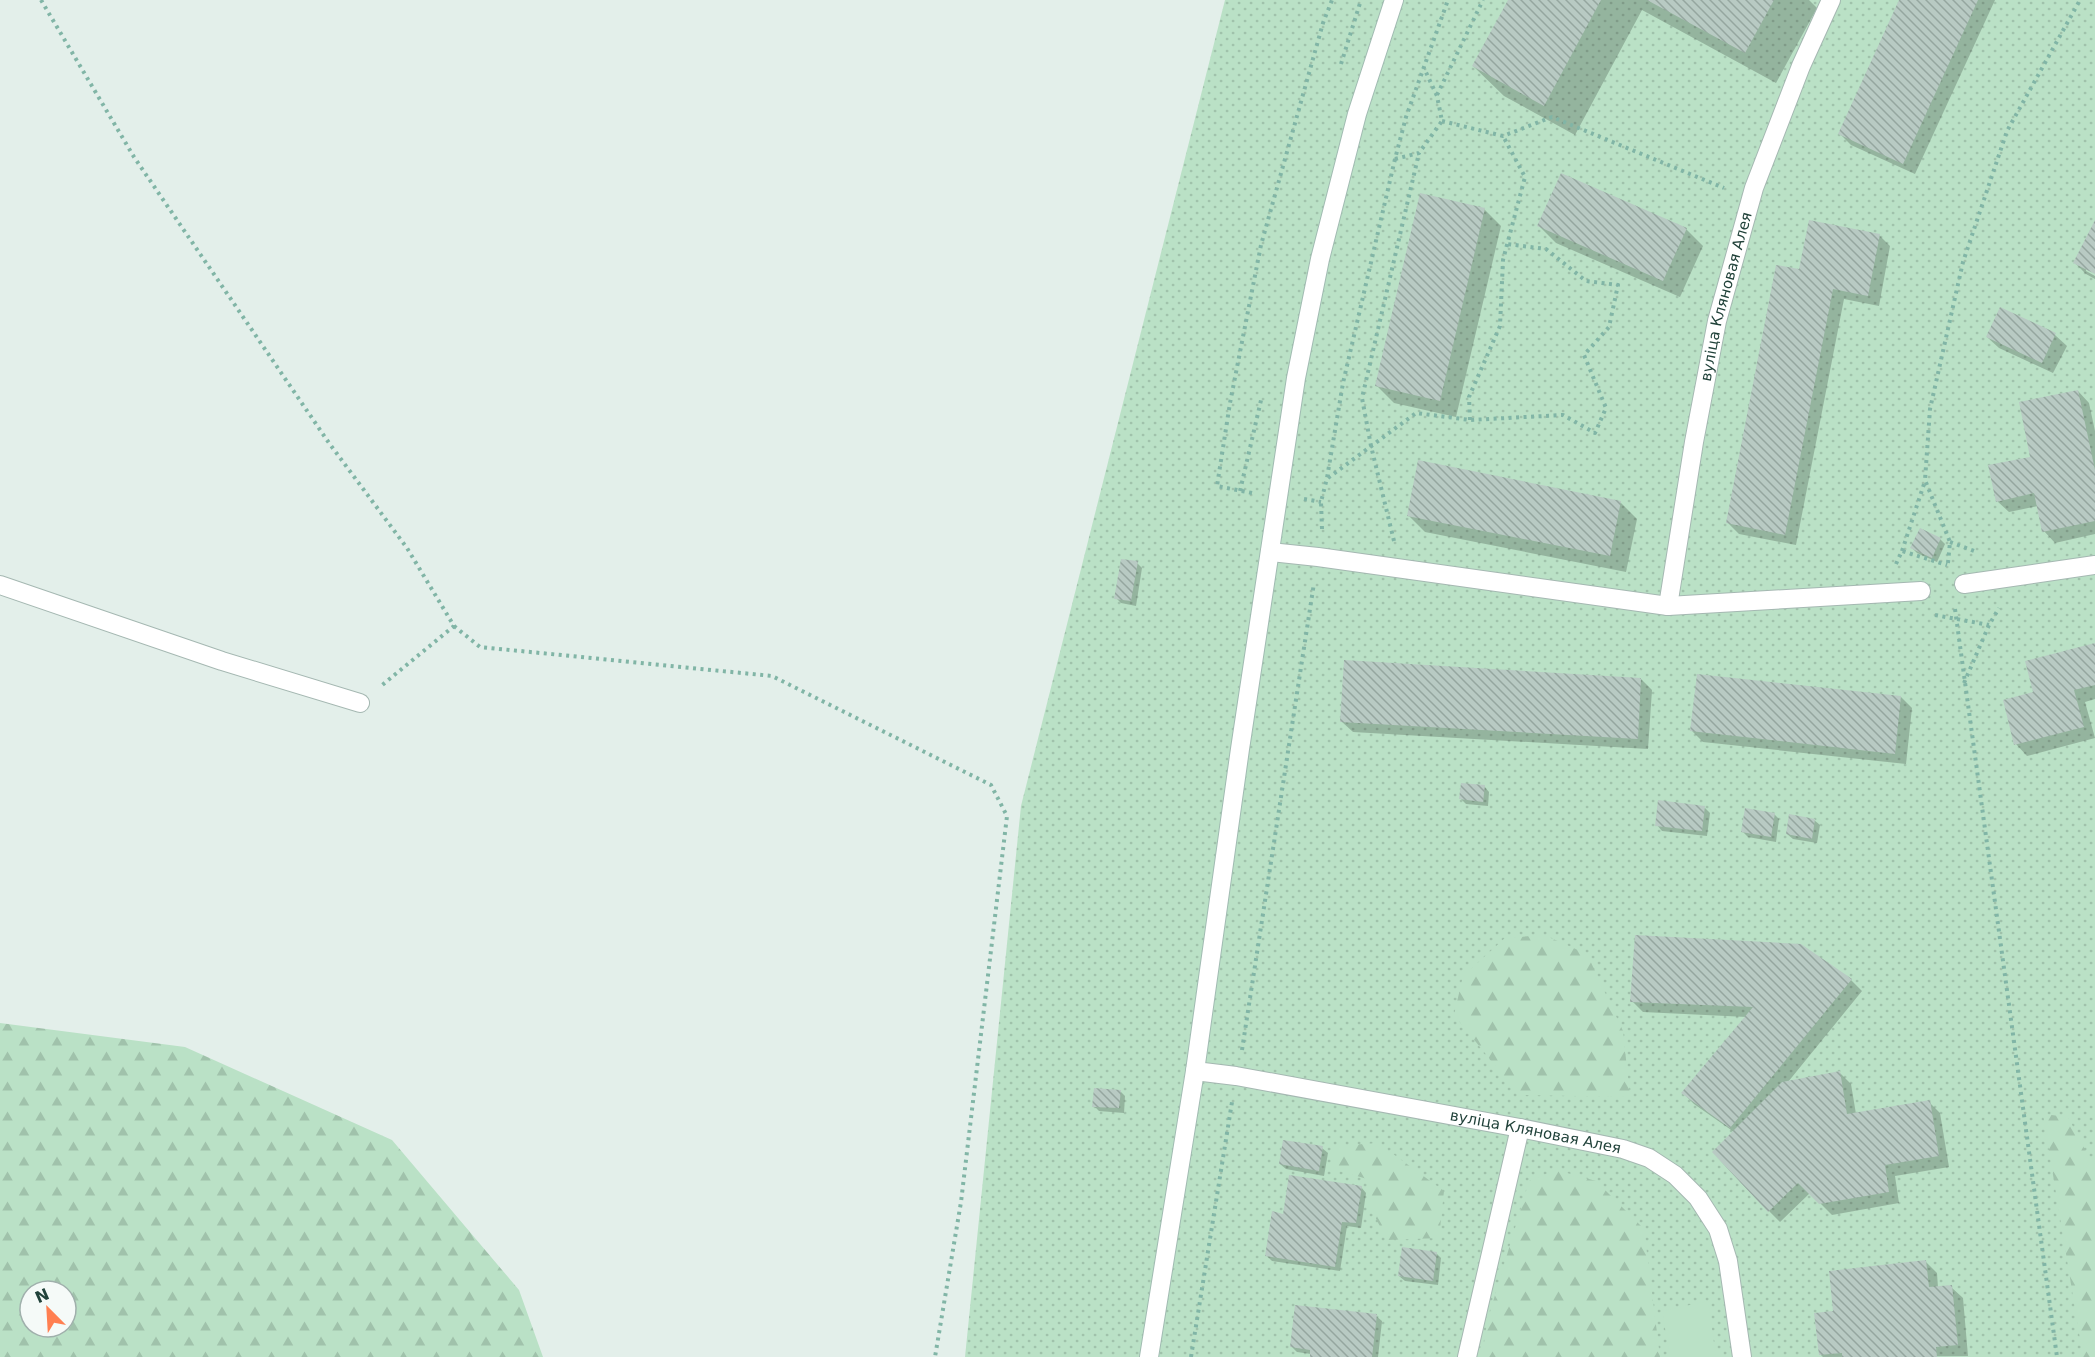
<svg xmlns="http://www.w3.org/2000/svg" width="2095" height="1357" viewBox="0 0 2095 1357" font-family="'DejaVu Sans',sans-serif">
  <defs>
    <pattern id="grass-dots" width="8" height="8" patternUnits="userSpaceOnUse" patternTransform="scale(1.5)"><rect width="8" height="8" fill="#bae1c6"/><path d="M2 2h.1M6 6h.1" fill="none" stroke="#a0c2ab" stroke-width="1.8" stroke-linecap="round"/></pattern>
    <pattern id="forest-firs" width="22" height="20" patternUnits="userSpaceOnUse" patternTransform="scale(1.5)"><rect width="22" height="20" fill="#bae1c6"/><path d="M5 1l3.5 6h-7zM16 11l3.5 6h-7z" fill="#a0c2ab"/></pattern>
    <pattern id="building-back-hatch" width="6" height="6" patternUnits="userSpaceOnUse" patternTransform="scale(1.5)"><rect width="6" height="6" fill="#b8cac3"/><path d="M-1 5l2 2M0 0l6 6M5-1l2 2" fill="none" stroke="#95a69f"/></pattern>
  </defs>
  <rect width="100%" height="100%" fill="#e3efea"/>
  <polygon fill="url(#grass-dots)" points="1225,0 2095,0 2095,1357 965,1357 1021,806"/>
  <g fill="url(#forest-firs)" fill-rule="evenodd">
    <polygon points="1544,935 1587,954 1623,1031 1630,1097 1519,1095 1454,1015 1463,976 1505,938"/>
    <path d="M0,1023l185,24 207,93 127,150 24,67h-543zM30,1291h36v36h-36z"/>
    <polygon points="2043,1114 2068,1117 2095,1169 2095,1357 2083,1357"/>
    <polygon points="1378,1143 1444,1191 1439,1238 1387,1240 1369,1205 1367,1179 1330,1168 1335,1146"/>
    <polygon points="1556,1170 1596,1181 1644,1229 1660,1357 1482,1357 1487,1322 1529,1181"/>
  </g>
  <polygon fill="#bae1c6" points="1708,1301 1716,1357 1670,1357 1662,1311"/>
  <g fill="#0003">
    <polygon points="1509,0 1809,0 1817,8 1776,83 1642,10 1575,135 1504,96 1473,66"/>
    <polygon points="1901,0 1995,0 1915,174 1851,145 1840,134"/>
    <polygon points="1484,209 1501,226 1456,417 1394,403 1377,386"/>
    <polygon points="2095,224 2095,273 2086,268 2086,271 2095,276 2095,279 2086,274 2074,262"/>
    <polygon points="1539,226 1686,229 1703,246 1680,297 1556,243"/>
    <polygon points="1879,235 1890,246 1879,306 1844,299 1796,545 1739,534 1728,523 1801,271"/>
    <polygon points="2000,309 2055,335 2067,346 2053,373 1999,348 1987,337"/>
    <polygon points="2078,391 2089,403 2095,431 2095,534 2055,543 2044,531 2038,506 2009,512 1997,501 2032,458"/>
    <polygon points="1620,502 1637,519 1626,572 1425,532 1408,515"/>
    <polygon points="1940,539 1945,544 1937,562 1917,553 1912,548"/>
    <polygon points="1137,563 1142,568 1136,606 1121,603 1116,598"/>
    <polygon points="2095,644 2095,699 2085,702 2095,738 2027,756 2016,744 2035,693"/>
    <polygon points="1641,679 1652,690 1648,749 1353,732 1341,721"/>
    <polygon points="1901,697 1912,708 1906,764 1703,742 1692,731"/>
    <polygon points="1484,786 1489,792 1488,806 1466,804 1461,799"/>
    <polygon points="1705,808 1710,813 1707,836 1662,831 1657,825"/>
    <polygon points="1774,814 1779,819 1776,842 1748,837 1743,832"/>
    <polygon points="1814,820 1820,825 1817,843 1793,839 1787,834"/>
    <polygon points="1801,945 1851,980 1862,991 1788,1082 1839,1072 1851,1084 1856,1114 1929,1102 1940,1113 1949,1167 1895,1176 1899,1203 1832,1215 1810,1193 1780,1222 1769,1211 1734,1132 1694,1104 1683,1093 1747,1017 1643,1012 1632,1001"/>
    <polygon points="1120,1091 1125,1096 1124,1113 1099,1111 1094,1106"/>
    <polygon points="1322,1148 1328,1153 1324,1176 1286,1169 1280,1164"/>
    <polygon points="1361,1187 1366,1193 1361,1228 1347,1226 1340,1271 1272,1261 1267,1256 1285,1215"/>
    <polygon points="1436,1253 1441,1258 1438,1285 1405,1281 1399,1276"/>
    <polygon points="1926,1262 1937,1273 1938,1288 1951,1287 1963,1298 1968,1356 1823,1357 1820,1354 1834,1313"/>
    <polygon points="1376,1316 1382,1321 1378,1357 1311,1357 1311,1354 1297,1352 1292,1347"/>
  </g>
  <g fill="url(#building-back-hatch)">
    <polygon points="1508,0 1601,0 1544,106 1472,66"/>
    <polygon points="1647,0 1774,0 1745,53"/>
    <polygon points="1899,0 1978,0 1903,164 1838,134"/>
    <polygon points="1561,173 1687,228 1663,281 1537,226"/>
    <polygon points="1420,193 1485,208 1440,401 1375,386"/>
    <polygon points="1809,220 1880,234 1868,296 1833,289 1785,535 1726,523 1776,265 1799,269"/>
    <polygon points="2095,220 2095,274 2073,263"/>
    <polygon points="2000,307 2056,333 2042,363 1986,337"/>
    <polygon points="2078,390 2095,470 2095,521 2042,532 2034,493 1996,502 1988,465 2030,457 2019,402"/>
    <polygon points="1418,460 1621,501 1610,556 1407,516"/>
    <polygon points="1920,528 1941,538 1932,558 1910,548"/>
    <polygon points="1121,559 1138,561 1131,601 1114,599"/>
    <polygon points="2095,643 2095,685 2074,690 2084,727 2014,745 2003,700 2033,692 2025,661"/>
    <polygon points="1344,660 1641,678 1638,739 1340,722"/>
    <polygon points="1697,674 1901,696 1895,754 1690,731"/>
    <polygon points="1461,783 1485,785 1483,802 1459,799"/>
    <polygon points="1658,800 1705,806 1702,831 1655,826"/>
    <polygon points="1745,808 1775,813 1771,837 1741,832"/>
    <polygon points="1789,814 1815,819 1812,839 1786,834"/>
    <polygon points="1635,935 1801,944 1852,979 1730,1128 1681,1093 1753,1007 1630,1002"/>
    <polygon points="1840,1071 1847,1114 1930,1100 1939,1156 1885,1165 1889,1192 1819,1204 1798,1183 1768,1212 1712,1152 1782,1082"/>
    <polygon points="1094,1088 1121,1090 1119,1108 1092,1107"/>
    <polygon points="1283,1140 1323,1146 1319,1171 1279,1164"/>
    <polygon points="1289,1175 1362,1186 1356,1223 1342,1222 1335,1267 1265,1256 1272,1211 1283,1214"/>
    <polygon points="1402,1247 1437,1252 1433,1281 1398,1276"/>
    <polygon points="1926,1260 1929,1287 1952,1285 1958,1345 1936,1347 1937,1357 1842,1357 1842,1353 1819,1355 1814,1313 1833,1311 1829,1271"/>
    <polygon points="1295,1305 1377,1314 1372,1357 1310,1357 1310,1350 1290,1347"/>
  </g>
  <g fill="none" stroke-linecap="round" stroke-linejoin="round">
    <defs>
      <g id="lane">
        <polyline points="0,585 222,661 360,703"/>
        <polyline points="1467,1357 1520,1128"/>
      </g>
      <g id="street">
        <polyline points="1270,552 1318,557 1668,606 1921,591"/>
        <polyline points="1964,584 2095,565"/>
        <path id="s1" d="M1668,606l26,-164 23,-121 37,-133 47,-122 30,-66"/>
        <path id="s2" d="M1195,1071l41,5 284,52 103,21 26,9 26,17 23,23 20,31 10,32 14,96"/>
      </g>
      <polyline id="secondary" points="1149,1357 1195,1071 1240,749 1296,378 1320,259 1357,114 1394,0"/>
    </defs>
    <use href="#lane" stroke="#a5b8b2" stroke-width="20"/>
    <use href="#street" stroke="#a5b8b2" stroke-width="20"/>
    <use href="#secondary" stroke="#a1bbb2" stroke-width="20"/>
    <g stroke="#81b5a6" stroke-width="4" stroke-dasharray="3 4.5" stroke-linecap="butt">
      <polyline points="41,0 134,157 329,443 407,548 454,626 381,686"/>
      <polyline points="1341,64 1361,0"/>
      <polyline points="1437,95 1483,0"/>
      <polyline points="1442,121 1503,136 1552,117 1724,188"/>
      <polyline points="1395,159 1419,153 1442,121 1437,96 1424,68"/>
      <polyline points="1470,420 1469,397 1500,326 1503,260 1525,177 1503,136"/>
      <polyline points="1328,478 1416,413 1470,420 1563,415 1595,433 1606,408 1584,355 1609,327 1618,285 1586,281 1546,249 1507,244"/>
      <polyline points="1240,491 1262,396"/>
      <polyline points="1252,493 1217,486 1230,403 1261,245 1323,23 1332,0"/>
      <polyline points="1304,499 1321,502"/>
      <polyline points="1322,529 1321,502 1327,478 1343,383 1395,159 1406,117 1448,0"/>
      <polyline points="1394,541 1371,446 1362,398 1419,153"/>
      <polyline points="1950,542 1977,552"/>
      <polyline points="1902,551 1925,481"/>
      <polyline points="1948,563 1950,542 1925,480 1930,409 1963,262 2007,131 2080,0"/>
      <polyline points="1896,564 1902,551 1947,565"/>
      <polyline points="1955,609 2057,1357"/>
      <polyline points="1935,615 1989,625"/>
      <polyline points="454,626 480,647 772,676 991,785 1007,816 961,1202 935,1357"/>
      <polyline points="1964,683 1989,625 1999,608"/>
      <polyline points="1242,1050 1314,583"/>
      <polyline points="1191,1357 1232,1102"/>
    </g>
    <use href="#lane" stroke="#fff" stroke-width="18"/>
    <use href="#street" stroke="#fff" stroke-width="18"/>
    <use href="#secondary" stroke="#fff" stroke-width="18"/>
  </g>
  <g text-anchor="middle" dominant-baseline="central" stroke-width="5" stroke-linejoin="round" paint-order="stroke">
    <g font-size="15" fill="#21423a" stroke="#f5faf8">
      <text stroke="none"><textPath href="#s1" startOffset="315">вуліца Кляновая Алея</textPath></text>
      <text stroke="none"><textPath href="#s2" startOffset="346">вуліца Кляновая Алея</textPath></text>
    </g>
  </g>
  <g transform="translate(48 1309) rotate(336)"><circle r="28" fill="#f5faf8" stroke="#a0b0ac" stroke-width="1.5"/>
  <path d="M0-4.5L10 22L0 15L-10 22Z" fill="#ff7f51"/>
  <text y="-9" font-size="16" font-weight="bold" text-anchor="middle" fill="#21423a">N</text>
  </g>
</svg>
